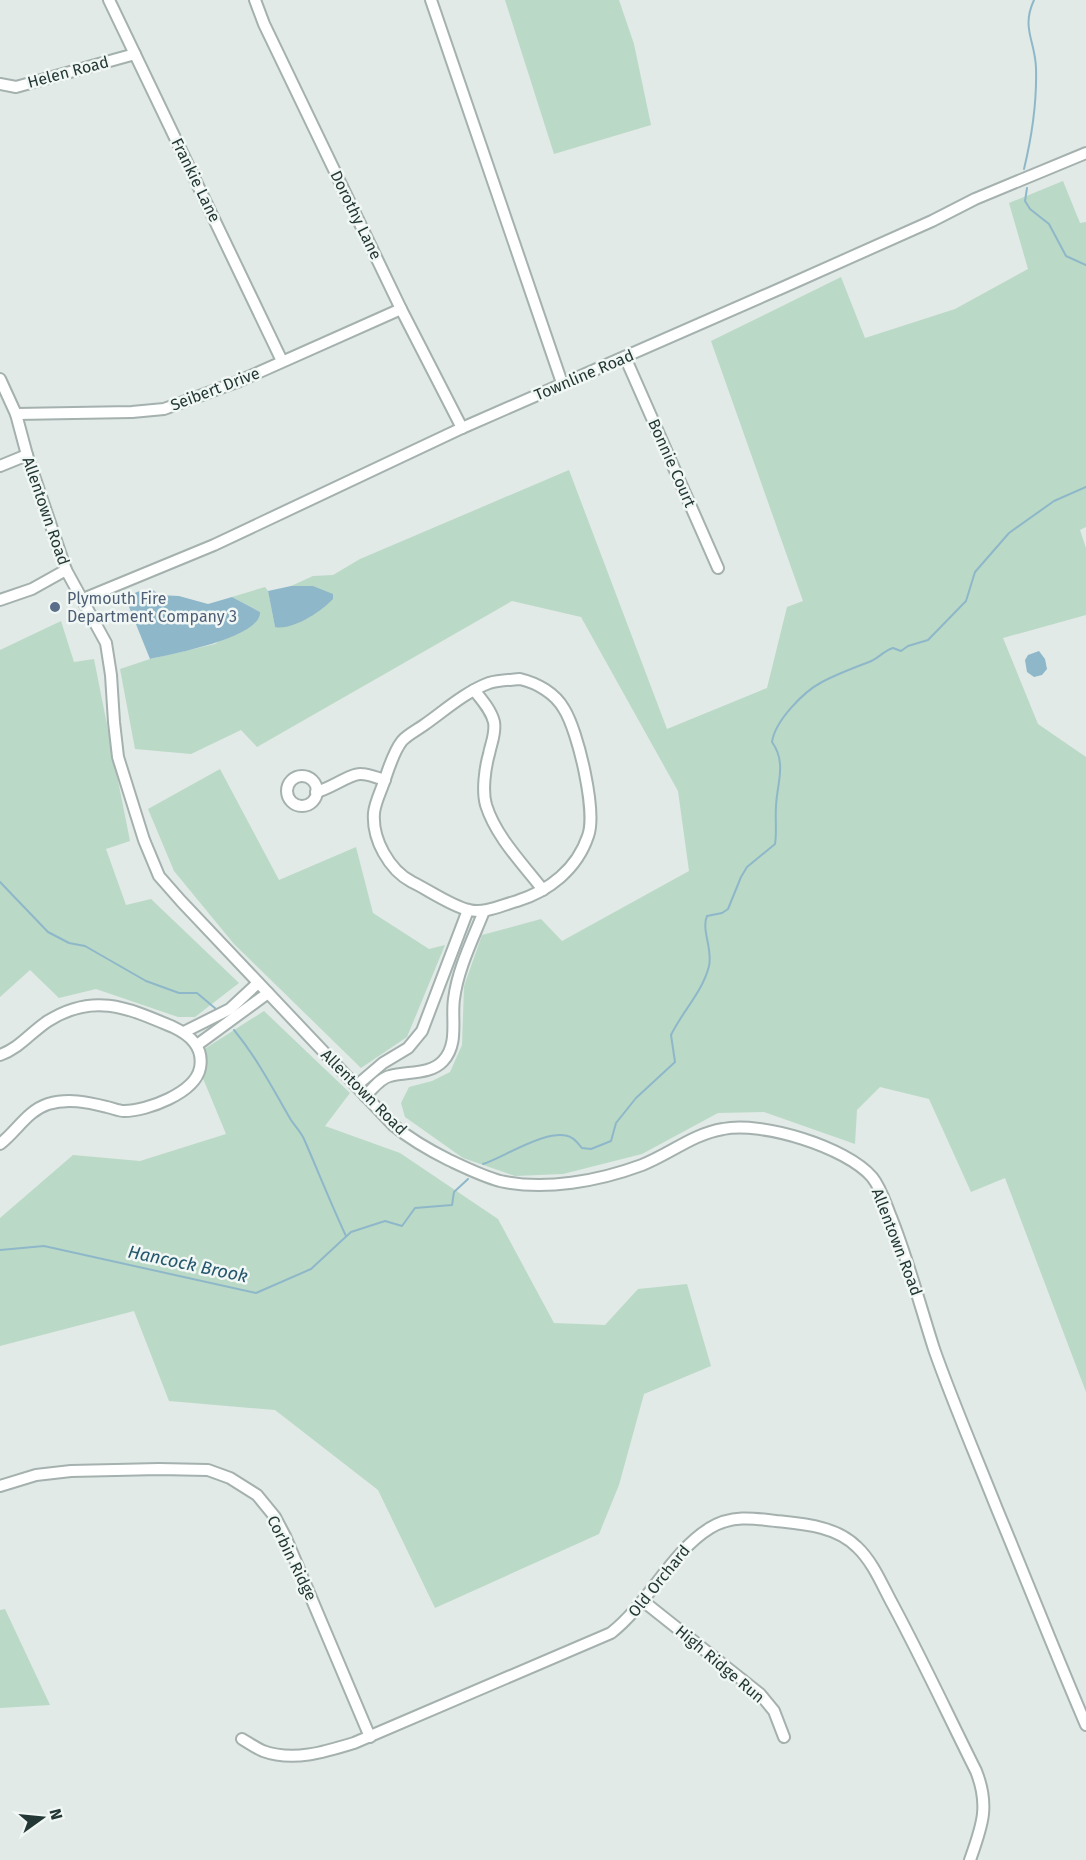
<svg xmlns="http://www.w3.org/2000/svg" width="1086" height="1860" viewBox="0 0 1086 1860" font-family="'Fira Sans',sans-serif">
  <rect width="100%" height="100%" fill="#e1eae7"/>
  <g fill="#bbd9c7">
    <polygon points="505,0 619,0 634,44 651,125 554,154"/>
    <polygon points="1063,181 1080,223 1086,222 1086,527 1080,530 1086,548 1086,615 1003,638 1038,724 1086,757 1086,1392 1005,1178 971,1192 929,1099 880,1087 857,1110 855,1144 764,1112 718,1113 642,1154 563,1174 515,1176 463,1158 405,1117 401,1103 409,1087 432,1081 450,1072 462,1045 464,986 482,935 541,919 562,941 689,871 678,791 581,617 512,601 257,747 241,730 191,754 135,749 120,669 150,659 215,644 260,612 232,597 265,587 268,591 275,627 313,586 291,586 313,576 333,575 360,559 569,470 667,729 767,688 787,607 803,601 711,341 841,277 865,338 955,309 1028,269 1009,203"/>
    <polygon points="61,621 74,662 94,659 130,841 106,849 126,905 151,899 239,983 195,1017 178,1017 96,989 59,998 30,970 0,997 0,650"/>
    <polygon points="220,769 279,880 356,847 373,913 429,949 445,945 407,1037 361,1068 234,944 174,871 148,809"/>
    <polygon points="264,1011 350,1093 325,1126 400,1153 498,1219 554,1323 605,1325 638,1289 687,1284 711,1366 644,1394 619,1485 599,1534 435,1608 378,1490 275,1410 169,1401 134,1311 0,1346 0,1218 73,1155 140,1161 226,1134 202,1076 206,1048"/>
    <polygon points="5,1609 50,1705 0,1708 0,1610"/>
  </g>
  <g fill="#8eb8c9">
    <path d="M291,586h22l20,8v5c-11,12 -41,32 -58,28l-7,-36z"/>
    <path d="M142,590h11l6,5 20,1 29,8 24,-7 28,15c1,26 -89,42 -110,47l-25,-62z"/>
    <polygon points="1039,651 1045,659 1047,669 1042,675 1034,677 1027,672 1025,660 1028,655"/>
  </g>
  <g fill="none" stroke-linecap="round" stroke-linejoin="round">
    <g stroke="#8eb8c9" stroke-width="2">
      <path d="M1024,169c8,-33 13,-66 12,-101 -1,-28 -15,-40 -2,-68"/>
      <polyline points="1027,188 1025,201 1030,209 1049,224 1066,256 1086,265"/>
      <polyline points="0,882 48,932 69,943 85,946 146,981 179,993 197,993 216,1009"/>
      <path d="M234,1030c23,28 39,59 57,90 4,6 10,12 13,19 14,32 27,65 42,97"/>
      <path d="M483,1164c20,-6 69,-39 89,-26 4,2 7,7 10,10l9,1 20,-8 5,-18 20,-25 39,-36 -4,-27c11,-23 32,-44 38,-69 4,-17 -8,-36 -2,-50l15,-3 6,-4 13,-32 6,-10 28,-23c2,-13 0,-25 1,-38 1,-23 11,-43 -4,-64 3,-21 31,-50 50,-60 15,-8 31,-14 47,-20 9,-3 14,-11 24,-14l8,3 7,-5 20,-6 38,-39 9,-29 34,-39 45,-32 32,-14"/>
      <polyline points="0,1250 44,1246 256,1293 311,1269 351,1232 385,1221 402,1226 415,1208 452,1205 454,1192 468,1179"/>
    </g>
    <defs>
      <g id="minor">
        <polyline points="109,0 282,361"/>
        <polyline points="255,0 264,24 401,309 462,428"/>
        <polyline points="431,0 562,383"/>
        <polyline points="0,84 16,87 135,54"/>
        <polyline points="625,357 718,568"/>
        <path d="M0,379l16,35 11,41 39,115 40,73 5,32 3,47 4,35 26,83 15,36 22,25 212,224c17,14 36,25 56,35 17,8 33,16 51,21 45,10 99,0 142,-16 28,-11 51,-31 81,-36 39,-8 123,18 149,48 9,11 14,28 19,40 17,43 29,88 43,132 19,54 42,107 63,160 30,72 58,144 89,216"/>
        <polyline points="16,414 132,412 164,409 237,382 401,309"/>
        <polyline points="0,466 27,455"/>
        <polyline points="83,599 214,545 462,428 784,287 932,221 975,199 1086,153"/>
        <polyline points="0,600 32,589 66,570"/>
        <path d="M520,679c17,4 35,14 44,30 14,22 33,103 24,127 -11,33 -39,55 -71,65 -15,4 -32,13 -48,9 -16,-3 -42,-21 -57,-28 -23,-12 -40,-43 -38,-69 1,-11 8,-24 11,-34 4,-12 9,-28 17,-38 5,-6 15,-11 22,-16 20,-14 41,-33 65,-42 10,-3 21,-3 31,-4z"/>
        <path d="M474,690c8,10 17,20 20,32 2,12 -3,21 -5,32 -4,14 -7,37 -3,51 10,32 37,59 57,85"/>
        <circle cx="302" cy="791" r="15"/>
        <path d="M316,792c14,-3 35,-19 45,-18 8,0 16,4 24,6"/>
        <polyline points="184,1032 230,1009 258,983"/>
        <polyline points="197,1045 268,993"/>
        <path d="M0,1055c20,-7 31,-23 48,-34 46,-29 80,-13 125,6 17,8 31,20 27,41 -5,25 -53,43 -76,43 -5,0 -12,-3 -17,-4 -20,-5 -39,-9 -59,-3 -21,7 -31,27 -48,40"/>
        <polyline points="356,1086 383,1063 408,1048 422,1031 468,910"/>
        <path d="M365,1096c7,-6 15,-18 25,-20 17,-5 40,-1 53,-15 16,-17 8,-42 11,-62 4,-31 19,-60 30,-88"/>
        <polyline points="0,1486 36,1475 71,1471 159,1469 208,1470 230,1478 257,1495 275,1517 285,1536 370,1737"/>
        <polyline points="643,1601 760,1694 774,1711 784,1737"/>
        <path d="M242,1739c7,4 14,9 21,12 30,11 62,1 91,-8l257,-110c38,-30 60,-81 99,-105 21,-13 43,-10 66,-7 28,3 60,5 81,26 16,15 25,38 36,58 29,54 55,110 83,166 14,35 6,55 -6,89"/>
      </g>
    </defs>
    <use href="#minor" stroke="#a4b1ae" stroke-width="14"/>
    <use href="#minor" stroke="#fff" stroke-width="10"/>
  </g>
  <circle fill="#5c6f8a" stroke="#f1f7f4" stroke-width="2" cx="55" cy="607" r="6"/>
  <g text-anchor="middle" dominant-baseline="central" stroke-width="5" stroke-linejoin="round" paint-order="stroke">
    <g font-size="16" fill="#233835" stroke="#f1f7f4">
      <text transform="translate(68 72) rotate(-15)">Helen Road</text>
      <text transform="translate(196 180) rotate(64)">Frankie Lane</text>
      <text transform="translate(356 215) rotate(64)">Dorothy Lane</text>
      <text transform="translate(584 375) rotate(-23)">Townline Road</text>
      <text transform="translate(215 389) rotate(-21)">Seibert Drive</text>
      <text transform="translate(672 463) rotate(66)">Bonnie Court</text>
      <text transform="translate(46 511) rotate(71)">Allentown Road</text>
      <text transform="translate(364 1092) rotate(45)">Allentown Road</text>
      <text transform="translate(897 1242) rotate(69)">Allentown Road</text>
      <text transform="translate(292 1558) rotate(64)">Corbin Ridge</text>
      <text transform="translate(659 1581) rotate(-51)">Old Orchard</text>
      <text transform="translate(720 1664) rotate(40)">High Ridge Run</text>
    </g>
    <g font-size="16" fill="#4e5e75" stroke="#f1f7f4" text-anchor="start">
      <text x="67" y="598">Plymouth Fire<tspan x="67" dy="18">Department Company 3</tspan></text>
    </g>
    <g font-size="18" font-style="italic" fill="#24576d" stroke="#f1f7f4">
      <text transform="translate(188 1264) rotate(12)">Hancock Brook</text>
    </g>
  </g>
  <g transform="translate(42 1818) rotate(75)" stroke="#f1f7f4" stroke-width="4.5" paint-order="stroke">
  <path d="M0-4.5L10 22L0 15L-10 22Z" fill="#233835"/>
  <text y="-9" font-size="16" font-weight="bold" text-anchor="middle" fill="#233835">N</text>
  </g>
</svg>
